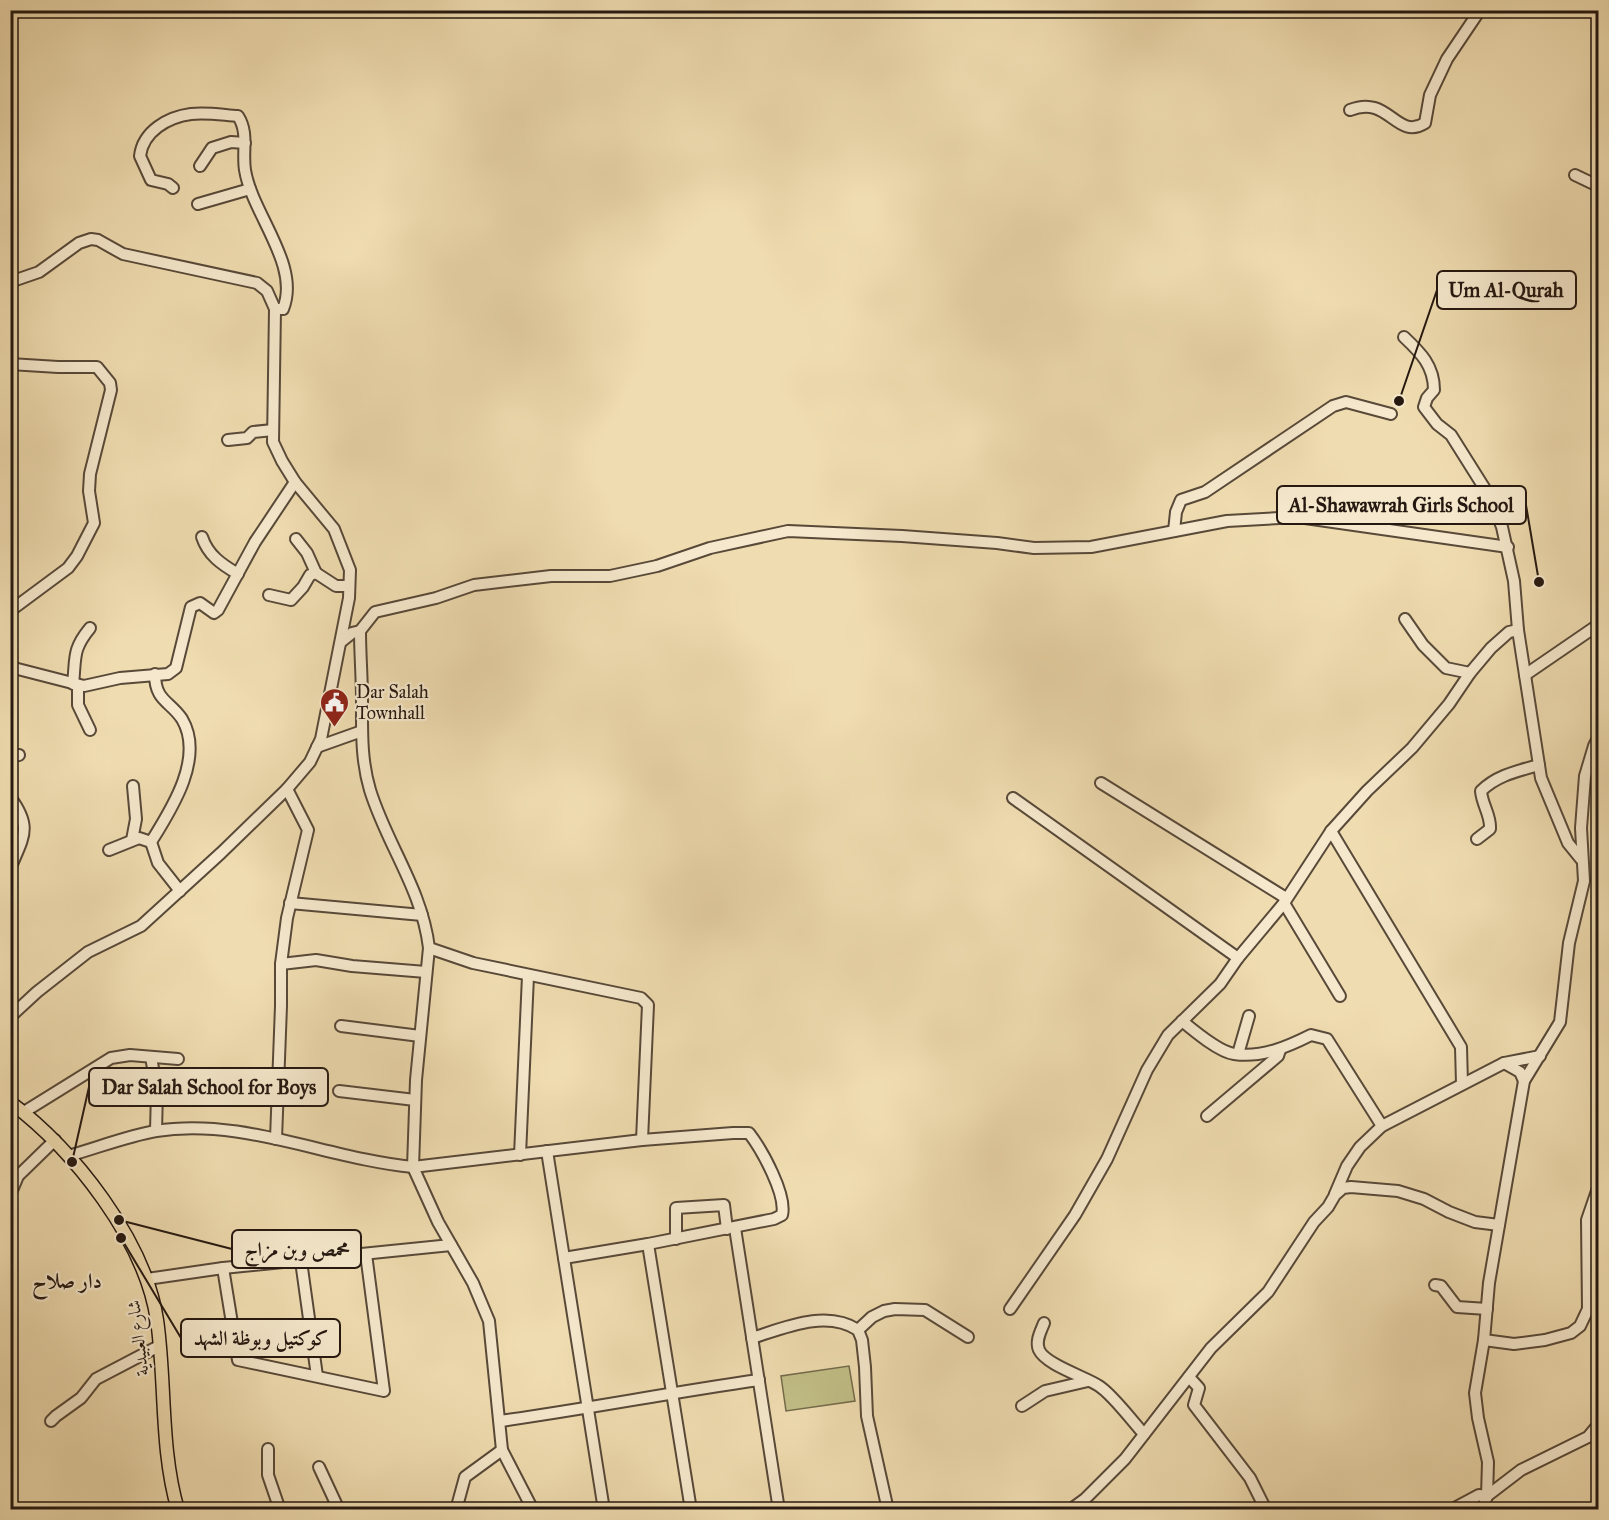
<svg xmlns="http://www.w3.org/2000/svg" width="1609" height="1520" viewBox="0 0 1609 1520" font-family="'IM FELL Great Primer',Amiri,serif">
  <rect width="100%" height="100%" fill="#efdcb0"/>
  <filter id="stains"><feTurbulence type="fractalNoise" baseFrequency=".00333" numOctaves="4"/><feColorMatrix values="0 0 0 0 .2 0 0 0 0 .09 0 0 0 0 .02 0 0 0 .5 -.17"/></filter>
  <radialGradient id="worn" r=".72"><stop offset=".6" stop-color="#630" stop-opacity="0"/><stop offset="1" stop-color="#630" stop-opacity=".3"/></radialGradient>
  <polygon fill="#c1be86" stroke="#736b4c" stroke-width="1.5" points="849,1366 855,1401 786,1411 781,1376"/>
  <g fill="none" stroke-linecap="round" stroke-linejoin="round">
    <defs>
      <g id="minor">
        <path d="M1350,110c39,-16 46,31 75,13l5,-28 17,-36 33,-49"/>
        <polyline points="200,166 212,148 231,142 245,143"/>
        <polyline points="1575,175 1598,186"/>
        <path d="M173,188l-5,-4 -17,-4 -11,-24c3,-25 28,-39 51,-42 15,-2 32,1 47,2 11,17 4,35 7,54 7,44 56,95 38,139h-8"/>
        <polyline points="198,204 250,189"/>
        <polyline points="10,282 39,272 79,243 91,239 98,240 123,254 257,283 267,291 275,309 273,442 282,461 295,482 334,529 350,570 349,598 321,739 310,762 287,789 221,853 141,926 88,952 37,992 10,1017"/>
        <path d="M1404,337c17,16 30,29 30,53l-7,8 -3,9 13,17 14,11 39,62 12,30 12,54 4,49 23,148 27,65 13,16"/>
        <polyline points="10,364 58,367 97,367 110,383 111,390 90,474 89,491 94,523 77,556 68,568 10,611"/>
        <polyline points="228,440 247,438 253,432 273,430"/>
        <polyline points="1174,531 1176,512 1181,500 1205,492 1333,406 1346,402 1391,414"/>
        <path d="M202,537c6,18 19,27 36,37"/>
        <polyline points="296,539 307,553 316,573"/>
        <polyline points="269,595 291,600 303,587 310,575 316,573 336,586 349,586"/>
        <polyline points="1405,619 1423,645 1446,668 1470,673"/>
        <path d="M360,631c0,23 2,46 2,69 0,31 -1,60 8,90 17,55 52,99 59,158l-13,132 -3,87 25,55 35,61 16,38 13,129 31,60"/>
        <polyline points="342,641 352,633 360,631 375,612 436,598 474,585 551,576 610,576 657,566 710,548 788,531 902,536 997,543 1034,548 1091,547 1227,521 1298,517 1508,547"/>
        <polyline points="10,667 84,686 120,678 168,674 176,668 191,607 200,603 214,613 218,610 255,542 295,482"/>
        <path d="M155,674c0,27 15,27 27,45 23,39 -11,91 -31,123l7,21 22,28"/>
        <polyline points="1525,675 1598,625"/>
        <path d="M73,684c3,-27 -1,-34 17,-56"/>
        <polyline points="78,685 78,705 90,730"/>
        <polyline points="317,747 362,731"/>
        <polyline points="10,757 19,755"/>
        <polyline points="1101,783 1286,898"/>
        <path d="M10,797c23,31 13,40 0,72"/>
        <polyline points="1013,798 1238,958"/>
        <polyline points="1331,831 1461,1047 1462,1084"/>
        <path d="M1477,839l13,-10c1,-14 -8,-24 -9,-38 16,-16 37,-20 58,-26"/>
        <polyline points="132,840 136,819 133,786"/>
        <polyline points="109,850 139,838 151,842"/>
        <polyline points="290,903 422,915"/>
        <polyline points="1284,903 1340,996"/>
        <polyline points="429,948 473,963 641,998 648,1005 642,1140"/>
        <polyline points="281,964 316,960 352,966 426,972"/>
        <path d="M1182,1021c12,10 37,31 52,33 28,4 53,-7 77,-19l16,4 55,87"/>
        <polyline points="341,1026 420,1036"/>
        <polyline points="1238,1054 1249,1016"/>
        <polyline points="151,1057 157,1091 156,1131"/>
        <polyline points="1504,1063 1520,1072 1524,1081"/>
        <polyline points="339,1091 415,1100"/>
        <polyline points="24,1112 111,1058 130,1055 178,1059"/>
        <polyline points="1207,1116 1278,1056 1280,1050"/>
        <polyline points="276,1139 281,1006 281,964 287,918 308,830 287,789"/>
        <polyline points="547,1151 604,1510"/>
        <polyline points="520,1155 528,976"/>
        <path d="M68,1156c29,-8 59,-20 88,-25 86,-14 172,28 257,36l229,-27 91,-7h16c13,17 38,62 33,82l-8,4 -126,25 -84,14"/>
        <polyline points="1335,1194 1347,1166 1360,1147 1382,1126 1504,1063 1540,1056"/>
        <polyline points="10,1195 18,1176 55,1140"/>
        <polyline points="735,1228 779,1510"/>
        <polyline points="676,1239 676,1208 724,1205 727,1229"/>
        <polyline points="648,1244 691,1510"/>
        <polyline points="301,1261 317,1376"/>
        <polyline points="223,1268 238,1360 384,1391 366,1254"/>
        <polyline points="147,1279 223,1268 451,1245"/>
        <polyline points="1435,1285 1441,1286 1457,1307 1487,1309"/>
        <polyline points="1010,1309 1075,1215 1107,1159 1147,1070 1168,1035 1220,984 1238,958 1284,903 1331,831 1367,791 1412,748 1449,704 1470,673 1491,648 1509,632 1518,630"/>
        <path d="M1044,1323c-3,8 -9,18 -5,27 7,15 47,27 60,36 13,8 34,36 45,48"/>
        <polyline points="858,1330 872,1317 884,1311 895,1309 925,1310 968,1337"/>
        <path d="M752,1338c32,-10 74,-29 106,-8l4,10 3,27 2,49 21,94"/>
        <polyline points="1484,1340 1514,1344 1545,1340 1571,1333 1580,1326 1588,1309 1587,1220 1598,1188"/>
        <polyline points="1189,1377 1199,1388 1194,1405 1250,1478 1266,1510"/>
        <polyline points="1022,1406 1045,1391 1088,1381"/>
        <polyline points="51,1421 56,1416 81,1398 96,1379 159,1346"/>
        <path d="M500,1421c87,-12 173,-29 259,-41"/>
        <polyline points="268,1449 268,1475 280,1510"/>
        <polyline points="319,1467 339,1510"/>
        <polyline points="456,1510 465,1477 502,1450"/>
        <polyline points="1070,1510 1085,1499 1125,1459 1211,1348 1268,1292 1314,1222 1328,1207 1335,1195 1343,1188 1351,1187 1398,1191 1424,1199 1449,1212 1475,1222 1499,1225"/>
        <polyline points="1451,1510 1479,1495 1487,1496 1521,1470 1588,1437 1598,1425"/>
        <polyline points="1482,1510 1487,1496 1488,1462 1478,1418 1475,1393 1484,1340 1489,1283 1524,1081 1560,1022 1569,943 1584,881 1581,828 1585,776 1594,746 1598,738"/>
      </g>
      <path id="major" d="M10,1102c64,48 135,138 147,218 9,62 3,129 21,190"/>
    </defs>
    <use href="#minor" stroke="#584939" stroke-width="14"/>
    <use href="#major" stroke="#251811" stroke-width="15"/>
    <use href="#minor" stroke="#f5e8cc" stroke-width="10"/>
    <use href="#major" stroke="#efdcb0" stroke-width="12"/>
  </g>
  <defs>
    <symbol id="civic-pin" viewBox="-11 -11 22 30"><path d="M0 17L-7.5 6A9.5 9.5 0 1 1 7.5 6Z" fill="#8f2418" stroke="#f5e8cc"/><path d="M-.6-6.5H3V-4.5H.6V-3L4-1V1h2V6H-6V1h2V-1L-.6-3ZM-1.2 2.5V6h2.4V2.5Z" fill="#fff"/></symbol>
  </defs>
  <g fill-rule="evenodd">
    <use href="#civic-pin" x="318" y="686" width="33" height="45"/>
  </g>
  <g text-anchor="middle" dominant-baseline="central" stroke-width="4.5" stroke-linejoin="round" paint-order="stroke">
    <g font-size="18" fill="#251811" stroke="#f5e8cc" text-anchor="start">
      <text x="356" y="692">Dar Salah<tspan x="356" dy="21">Townhall</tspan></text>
    </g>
    <g font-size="18" fill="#251811" stroke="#f5e8cc">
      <text transform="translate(138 1338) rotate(-97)">شارع العبيدية</text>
    </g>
    <g font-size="21" font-weight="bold" fill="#251811" stroke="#f5e8cc">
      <text x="67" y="1281">دار صلاح</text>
    </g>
  </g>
  <path fill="none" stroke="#251811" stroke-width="2" d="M1399 401L1437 290M1539 582L1526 505M72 1162L89 1087M119 1220L232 1249M121 1238L181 1338"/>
  <g fill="#251811" stroke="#f5e8cc" stroke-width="2">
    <circle cx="1399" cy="401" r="6"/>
    <circle cx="1539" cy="582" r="6"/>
    <circle cx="72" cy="1162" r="6"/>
    <circle cx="119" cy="1220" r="6"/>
    <circle cx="121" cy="1238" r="6"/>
  </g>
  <g fill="#f5e8cc" stroke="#251811" stroke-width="2">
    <rect x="1437" y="271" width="139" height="38" rx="6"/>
    <rect x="1277" y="486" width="249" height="38" rx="6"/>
    <rect x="89" y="1068" width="239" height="38" rx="6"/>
    <rect x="232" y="1230" width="129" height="38" rx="6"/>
    <rect x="181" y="1319" width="159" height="38" rx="6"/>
  </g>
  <g font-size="20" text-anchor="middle" font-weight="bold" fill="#251811">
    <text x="1506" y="297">Um Al-Qurah</text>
    <text x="1401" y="512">Al-Shawawrah Girls School</text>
    <text x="209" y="1094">Dar Salah School for Boys</text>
    <text x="297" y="1256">محمص وبن مزاج</text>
    <text x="261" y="1345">كوكتيل وبوظة الشهد</text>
  </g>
  <rect width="1609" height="1520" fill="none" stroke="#efdcb0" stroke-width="36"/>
  <rect x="12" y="12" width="1585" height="1496" fill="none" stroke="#251811" stroke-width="3"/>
  <rect x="18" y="18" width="1573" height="1484" fill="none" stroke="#251811" stroke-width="1.5"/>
  <rect width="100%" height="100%" filter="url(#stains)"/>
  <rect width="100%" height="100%" fill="url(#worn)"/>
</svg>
